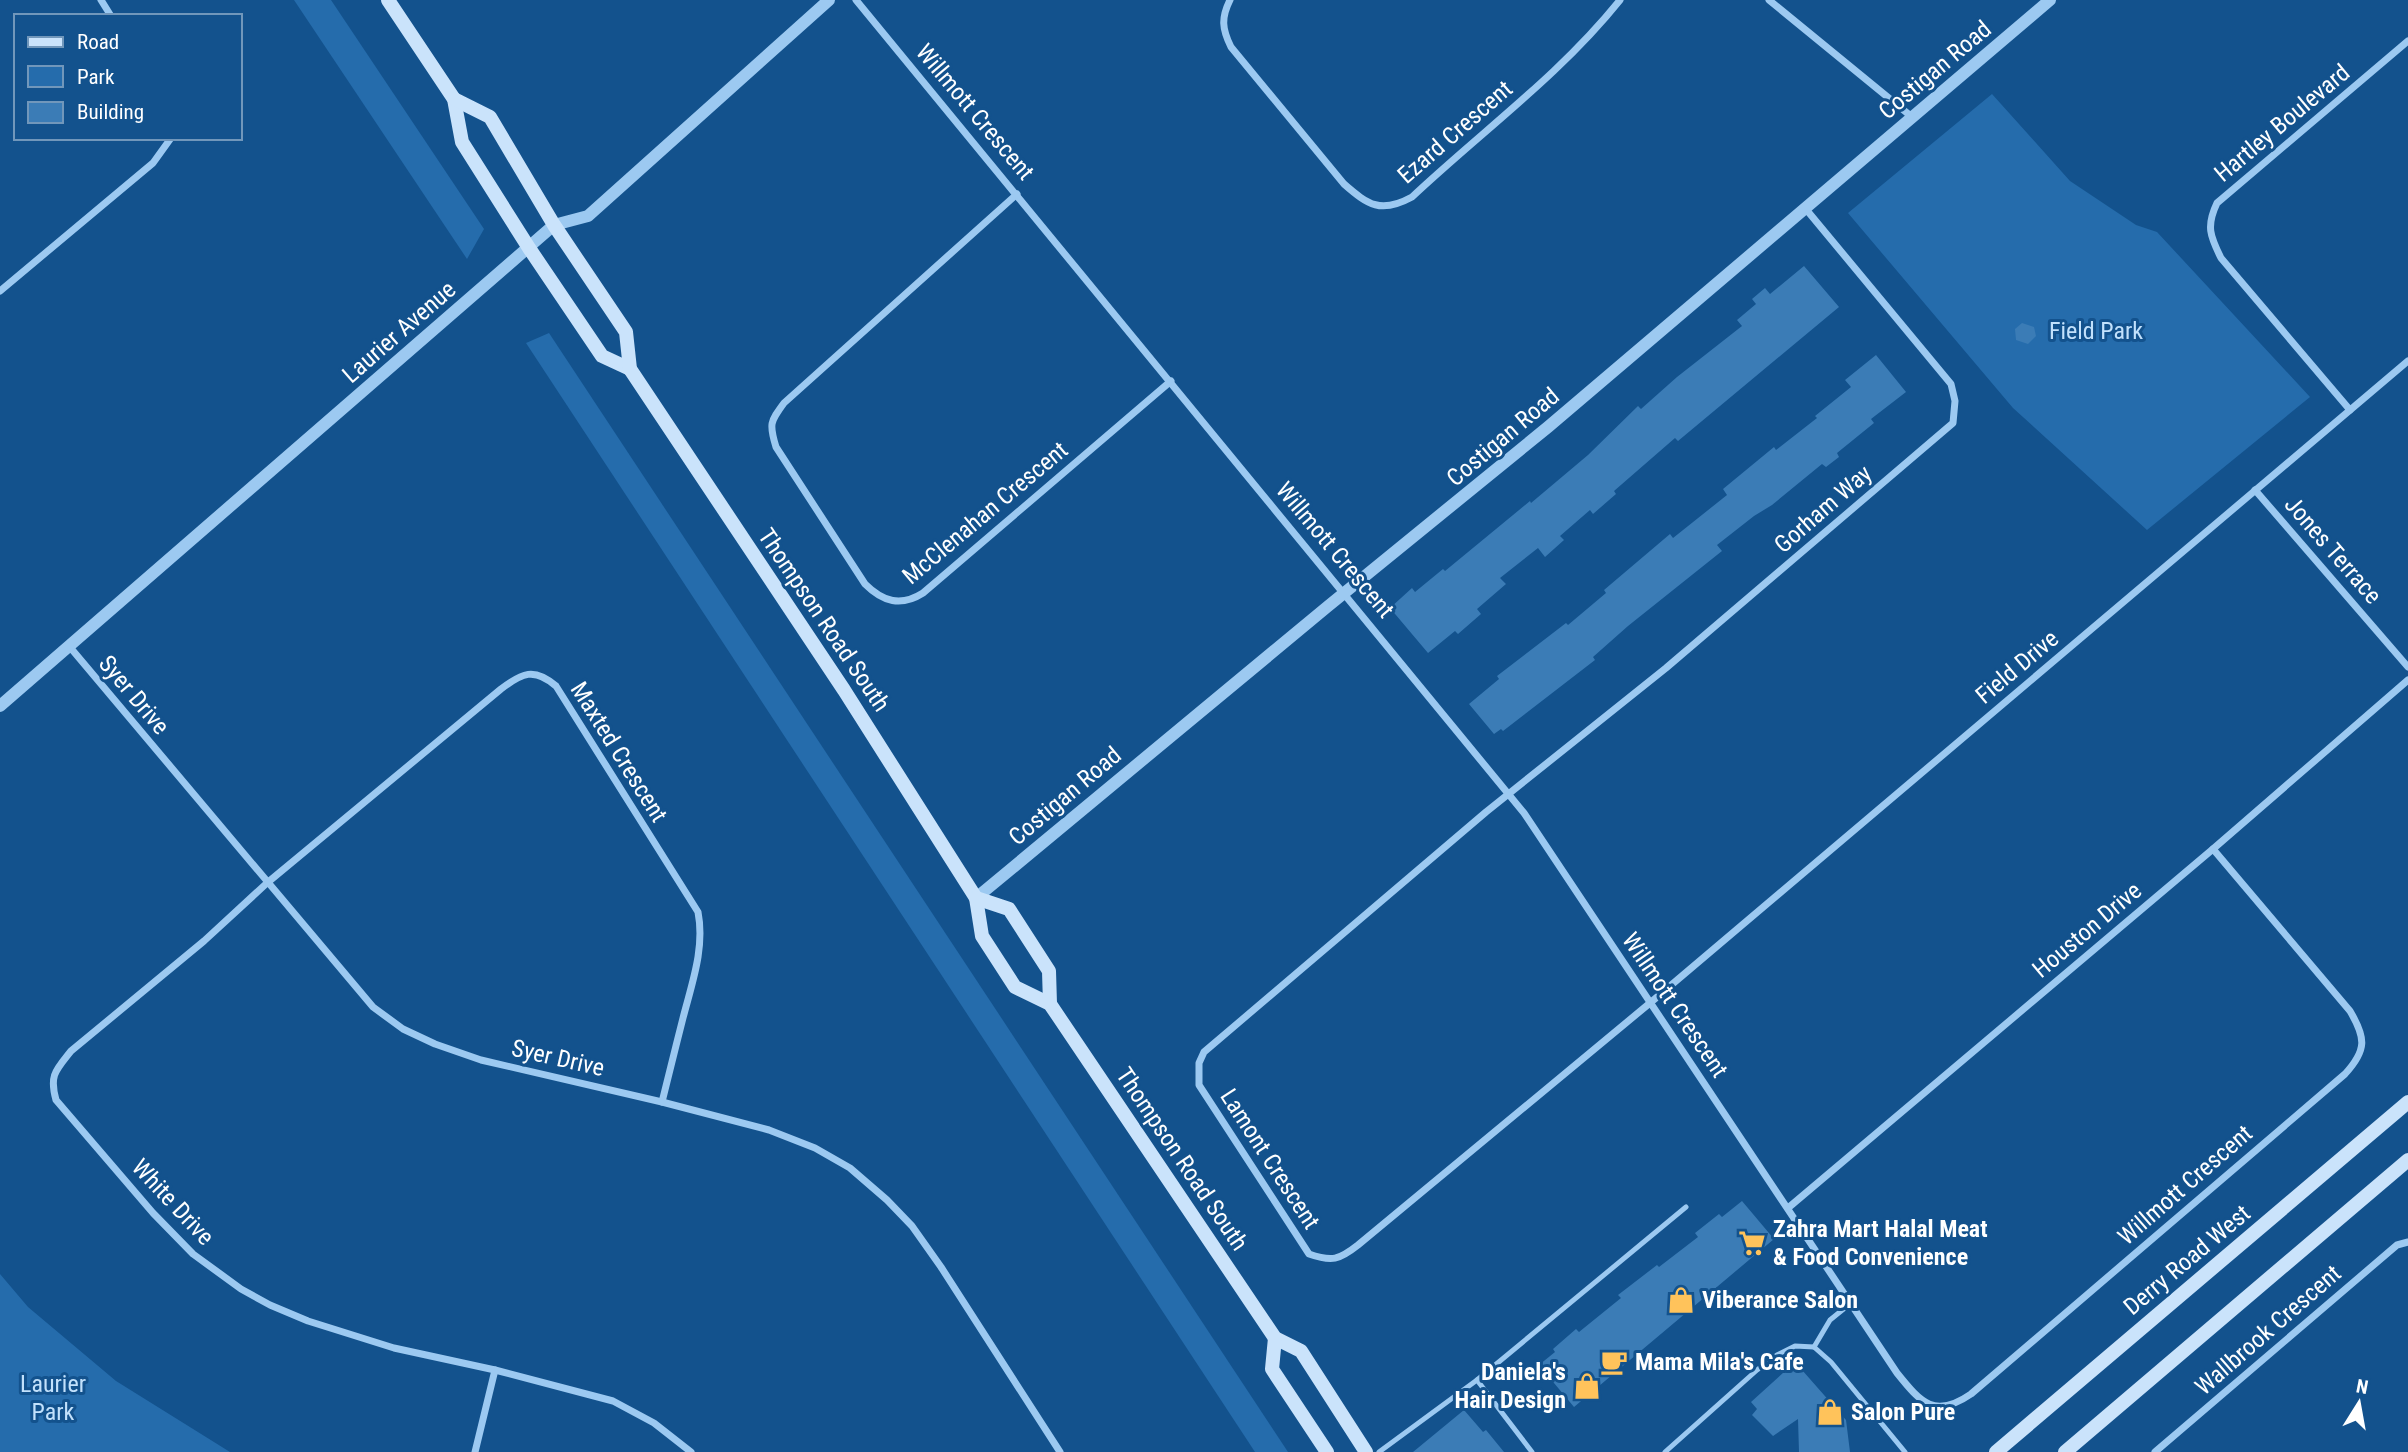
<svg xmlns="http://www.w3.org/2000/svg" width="2408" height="1452" viewBox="0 0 2408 1452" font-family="'Roboto Condensed',sans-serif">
  <rect width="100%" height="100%" fill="#13528d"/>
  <g fill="#256cac">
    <polygon points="294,0 331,0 484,229 467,259"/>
    <polygon points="1992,94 2070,181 2136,225 2157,232 2310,397 2147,530 2013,408 1848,213"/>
    <polygon points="549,333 1288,1452 1255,1452 526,343"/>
    <polygon points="0,1274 28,1307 116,1381 230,1452 0,1452"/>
  </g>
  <g fill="#3b7cb6">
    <polygon points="1804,266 1839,307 1678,441 1675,438 1614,491 1616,494 1593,514 1590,510 1560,536 1564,540 1545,557 1538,548 1500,578 1506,584 1477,609 1481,614 1458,634 1455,631 1428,653 1390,608 1412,588 1415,592 1443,569 1445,571 1530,501 1531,503 1588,455 1638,406 1641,409 1677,377 1742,326 1737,320 1756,304 1752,299 1765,288 1770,294"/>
    <polygon points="2022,323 2034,327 2036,336 2028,344 2016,340 2015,329"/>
    <polygon points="1876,355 1906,392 1871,419 1874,423 1837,453 1839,457 1826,467 1822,464 1772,505 1754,516 1717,545 1722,551 1628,626 1593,657 1595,660 1503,731 1501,729 1494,734 1469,704 1499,679 1497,676 1566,623 1568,625 1606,593 1604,590 1670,534 1673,538 1727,495 1723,489 1774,447 1776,450 1817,418 1815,416 1851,387 1845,380"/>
    <polygon points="1742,1201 1774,1239 1574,1407 1539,1365 1555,1352 1553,1349 1576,1329 1579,1332 1621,1298 1618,1295 1657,1265 1659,1267 1698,1237 1695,1233 1719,1214 1722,1217"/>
    <polygon points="1795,1362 1846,1420 1850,1452 1799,1452 1798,1419 1773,1436 1752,1415 1757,1409 1751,1402"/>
    <polygon points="1464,1410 1483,1432 1486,1430 1504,1452 1413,1452"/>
  </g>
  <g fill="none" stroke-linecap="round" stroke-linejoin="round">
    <g stroke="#9cc9f1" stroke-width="5">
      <polyline points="1814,1347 1830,1320 1851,1303"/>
      <polyline points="1477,1380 1532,1452"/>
      <polyline points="1379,1452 1477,1380 1686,1207"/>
      <polyline points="1665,1452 1757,1370 1777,1355 1795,1346 1814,1347 1831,1362 1905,1452"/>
    </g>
    <g stroke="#9cc9f1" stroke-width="7">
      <polyline points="101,0 111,16"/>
      <path d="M856,0l668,813 373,560c24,30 38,46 74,21l374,-320c22,-24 21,-36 5,-63l-137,-162"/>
      <path d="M1230,0c-9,18 -8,29 1,47l113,137c24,21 37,30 68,13 69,-65 148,-122 208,-197"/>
      <polyline points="1769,0 1912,117"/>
      <path d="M1017,194l-233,209c-14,19 -15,21 -8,44l89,137c18,18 36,23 58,9l248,-212"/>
      <path d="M1805,208l146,176 4,17 -2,22 -287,245 -180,144 -282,240 -5,11v22l110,169c23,8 30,6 49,-9l292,-242 758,-642"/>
      <polyline points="0,291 153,163 171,138"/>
      <path d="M2350,410l-129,-152c-11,-22 -15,-32 -4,-55l191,-162"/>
      <polyline points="2255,490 2408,667"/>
      <polyline points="69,646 373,1007 403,1029 435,1044 481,1060 662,1102 769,1130 815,1148 850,1168 887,1200 912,1226 941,1267 1060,1452"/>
      <path d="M662,1102c7,-29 14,-56 21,-84 9,-35 22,-70 15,-106l-142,-226c-22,-19 -34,-13 -55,3l-234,194 -63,58 -133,110c-15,19 -22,24 -15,49l97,113 40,41 48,35 29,16 38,16 86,27 101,22 118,31 41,22 37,29"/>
      <polyline points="1788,1208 2213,849 2408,680"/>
      <polyline points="475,1452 495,1370"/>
      <polyline points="2155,1452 2397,1245 2408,1242"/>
    </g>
    <g stroke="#9cc9f1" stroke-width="12">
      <polyline points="0,706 554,225 588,216 829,0"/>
      <polyline points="976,898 1327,607 1548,427 2050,0"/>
    </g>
    <g stroke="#cae3fb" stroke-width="14">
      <polyline points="388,0 454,99 462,142 529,248 602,356 630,369"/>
      <polyline points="454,99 490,117 554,225 626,332 630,369 844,690 976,898 982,936 1015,987 1050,1004 1275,1338 1301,1351 1366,1452"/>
      <polyline points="976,898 1009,909 1049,971 1050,1004"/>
      <polyline points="1275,1338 1272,1369 1327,1452"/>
      <polyline points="1996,1452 2408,1102"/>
      <polyline points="2065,1452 2408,1160"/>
    </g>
  </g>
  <defs>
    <symbol id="supermarket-bare" viewBox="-9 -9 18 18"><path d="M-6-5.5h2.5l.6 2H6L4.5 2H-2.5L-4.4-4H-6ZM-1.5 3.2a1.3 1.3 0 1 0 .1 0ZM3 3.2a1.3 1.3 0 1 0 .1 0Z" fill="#ffc35b" stroke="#13528d" stroke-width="2.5" paint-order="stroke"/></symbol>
    <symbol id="shop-bare" viewBox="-9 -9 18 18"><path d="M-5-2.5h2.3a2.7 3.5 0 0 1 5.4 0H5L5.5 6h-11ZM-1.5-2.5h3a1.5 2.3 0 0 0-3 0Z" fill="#ffc35b" stroke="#13528d" stroke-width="2.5" paint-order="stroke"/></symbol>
    <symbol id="cafe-bare" viewBox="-9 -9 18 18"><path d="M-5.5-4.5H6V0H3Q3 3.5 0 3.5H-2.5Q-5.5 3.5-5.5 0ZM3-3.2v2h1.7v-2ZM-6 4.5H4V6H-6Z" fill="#ffc35b" stroke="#13528d" stroke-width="2.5" paint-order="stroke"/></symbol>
  </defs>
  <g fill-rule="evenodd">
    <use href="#supermarket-bare" x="1733" y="1224" width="38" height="38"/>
    <use href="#shop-bare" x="1662" y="1281" width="38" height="38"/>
    <use href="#cafe-bare" x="1595" y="1343" width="38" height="38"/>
    <use href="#shop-bare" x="1568" y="1367" width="38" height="38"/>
    <use href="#shop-bare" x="1811" y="1393" width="38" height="38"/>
  </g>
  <g text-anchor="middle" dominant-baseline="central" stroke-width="6" stroke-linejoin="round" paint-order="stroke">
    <g font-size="24" fill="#fff" stroke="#13528d">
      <text transform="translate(1935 70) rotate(-40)">Costigan Road</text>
      <text transform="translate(975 112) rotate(50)">Willmott Crescent</text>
      <text transform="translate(2282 123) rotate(-40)">Hartley Boulevard</text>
      <text transform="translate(1455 132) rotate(-41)">Ezard Crescent</text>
      <text transform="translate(399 332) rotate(-41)">Laurier Avenue</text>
      <text transform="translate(1503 437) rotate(-40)">Costigan Road</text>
      <text transform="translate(1823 509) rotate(-41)">Gorham Way</text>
      <text transform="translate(985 513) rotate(-40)">McClenahan Crescent</text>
      <text transform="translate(1335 550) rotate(50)">Willmott Crescent</text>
      <text transform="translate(2333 550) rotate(49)">Jones Terrace</text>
      <text transform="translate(824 620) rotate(56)">Thompson Road South</text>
      <text transform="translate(2017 667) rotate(-40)">Field Drive</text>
      <text transform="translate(134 695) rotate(50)">Syer Drive</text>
      <text transform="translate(619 752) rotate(58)">Maxted Crescent</text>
      <text transform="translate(1065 796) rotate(-40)">Costigan Road</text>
      <text transform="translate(2087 930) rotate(-40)">Houston Drive</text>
      <text transform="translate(1675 1005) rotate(56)">Willmott Crescent</text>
      <text transform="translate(558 1058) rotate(13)">Syer Drive</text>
      <text transform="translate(1182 1159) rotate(56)">Thompson Road South</text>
      <text transform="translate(1270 1159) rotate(57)">Lamont Crescent</text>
      <text transform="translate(2185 1185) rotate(-41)">Willmott Crescent</text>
      <text transform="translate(173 1202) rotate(47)">White Drive</text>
      <text transform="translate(2187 1260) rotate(-40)">Derry Road West</text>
      <text transform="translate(2268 1330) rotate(-41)">Wallbrook Crescent</text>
    </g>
    <g font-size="24" fill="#c2e1fc" stroke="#13528d">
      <text x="2096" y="331">Field Park</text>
      <text x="53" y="1384">Laurier<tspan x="53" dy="28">Park</tspan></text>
    </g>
    <g font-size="24" font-weight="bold" fill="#fff" stroke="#13528d" text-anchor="start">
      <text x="1773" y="1229">Zahra Mart Halal Meat<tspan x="1773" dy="28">&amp; Food Convenience</tspan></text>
      <text x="1702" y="1300">Viberance Salon</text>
      <text x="1635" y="1362">Mama Mila's Cafe</text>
      <text x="1566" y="1372" text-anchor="end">Daniela's<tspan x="1566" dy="28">Hair Design</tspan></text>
      <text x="1851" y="1412">Salon Pure</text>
    </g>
  </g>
  <rect x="14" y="14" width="228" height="126" fill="#13528d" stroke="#7197bb" stroke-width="2"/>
  <rect x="28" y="37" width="35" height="10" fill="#cae3fb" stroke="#7197bb" stroke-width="2"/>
  <text x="77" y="49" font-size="21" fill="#ffffff">Road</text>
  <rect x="28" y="66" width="35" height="21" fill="#256cac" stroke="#7197bb" stroke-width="2"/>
  <text x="77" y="84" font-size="21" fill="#ffffff">Park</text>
  <rect x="28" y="102" width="35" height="21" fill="#3b7cb6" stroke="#7197bb" stroke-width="2"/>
  <text x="77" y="119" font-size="21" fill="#ffffff">Building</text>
  <g transform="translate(2359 1403) rotate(11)" stroke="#13528d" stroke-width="5" paint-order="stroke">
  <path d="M0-5L12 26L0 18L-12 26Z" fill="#ffffff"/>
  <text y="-10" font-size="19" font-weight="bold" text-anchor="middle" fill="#ffffff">N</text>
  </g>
</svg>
